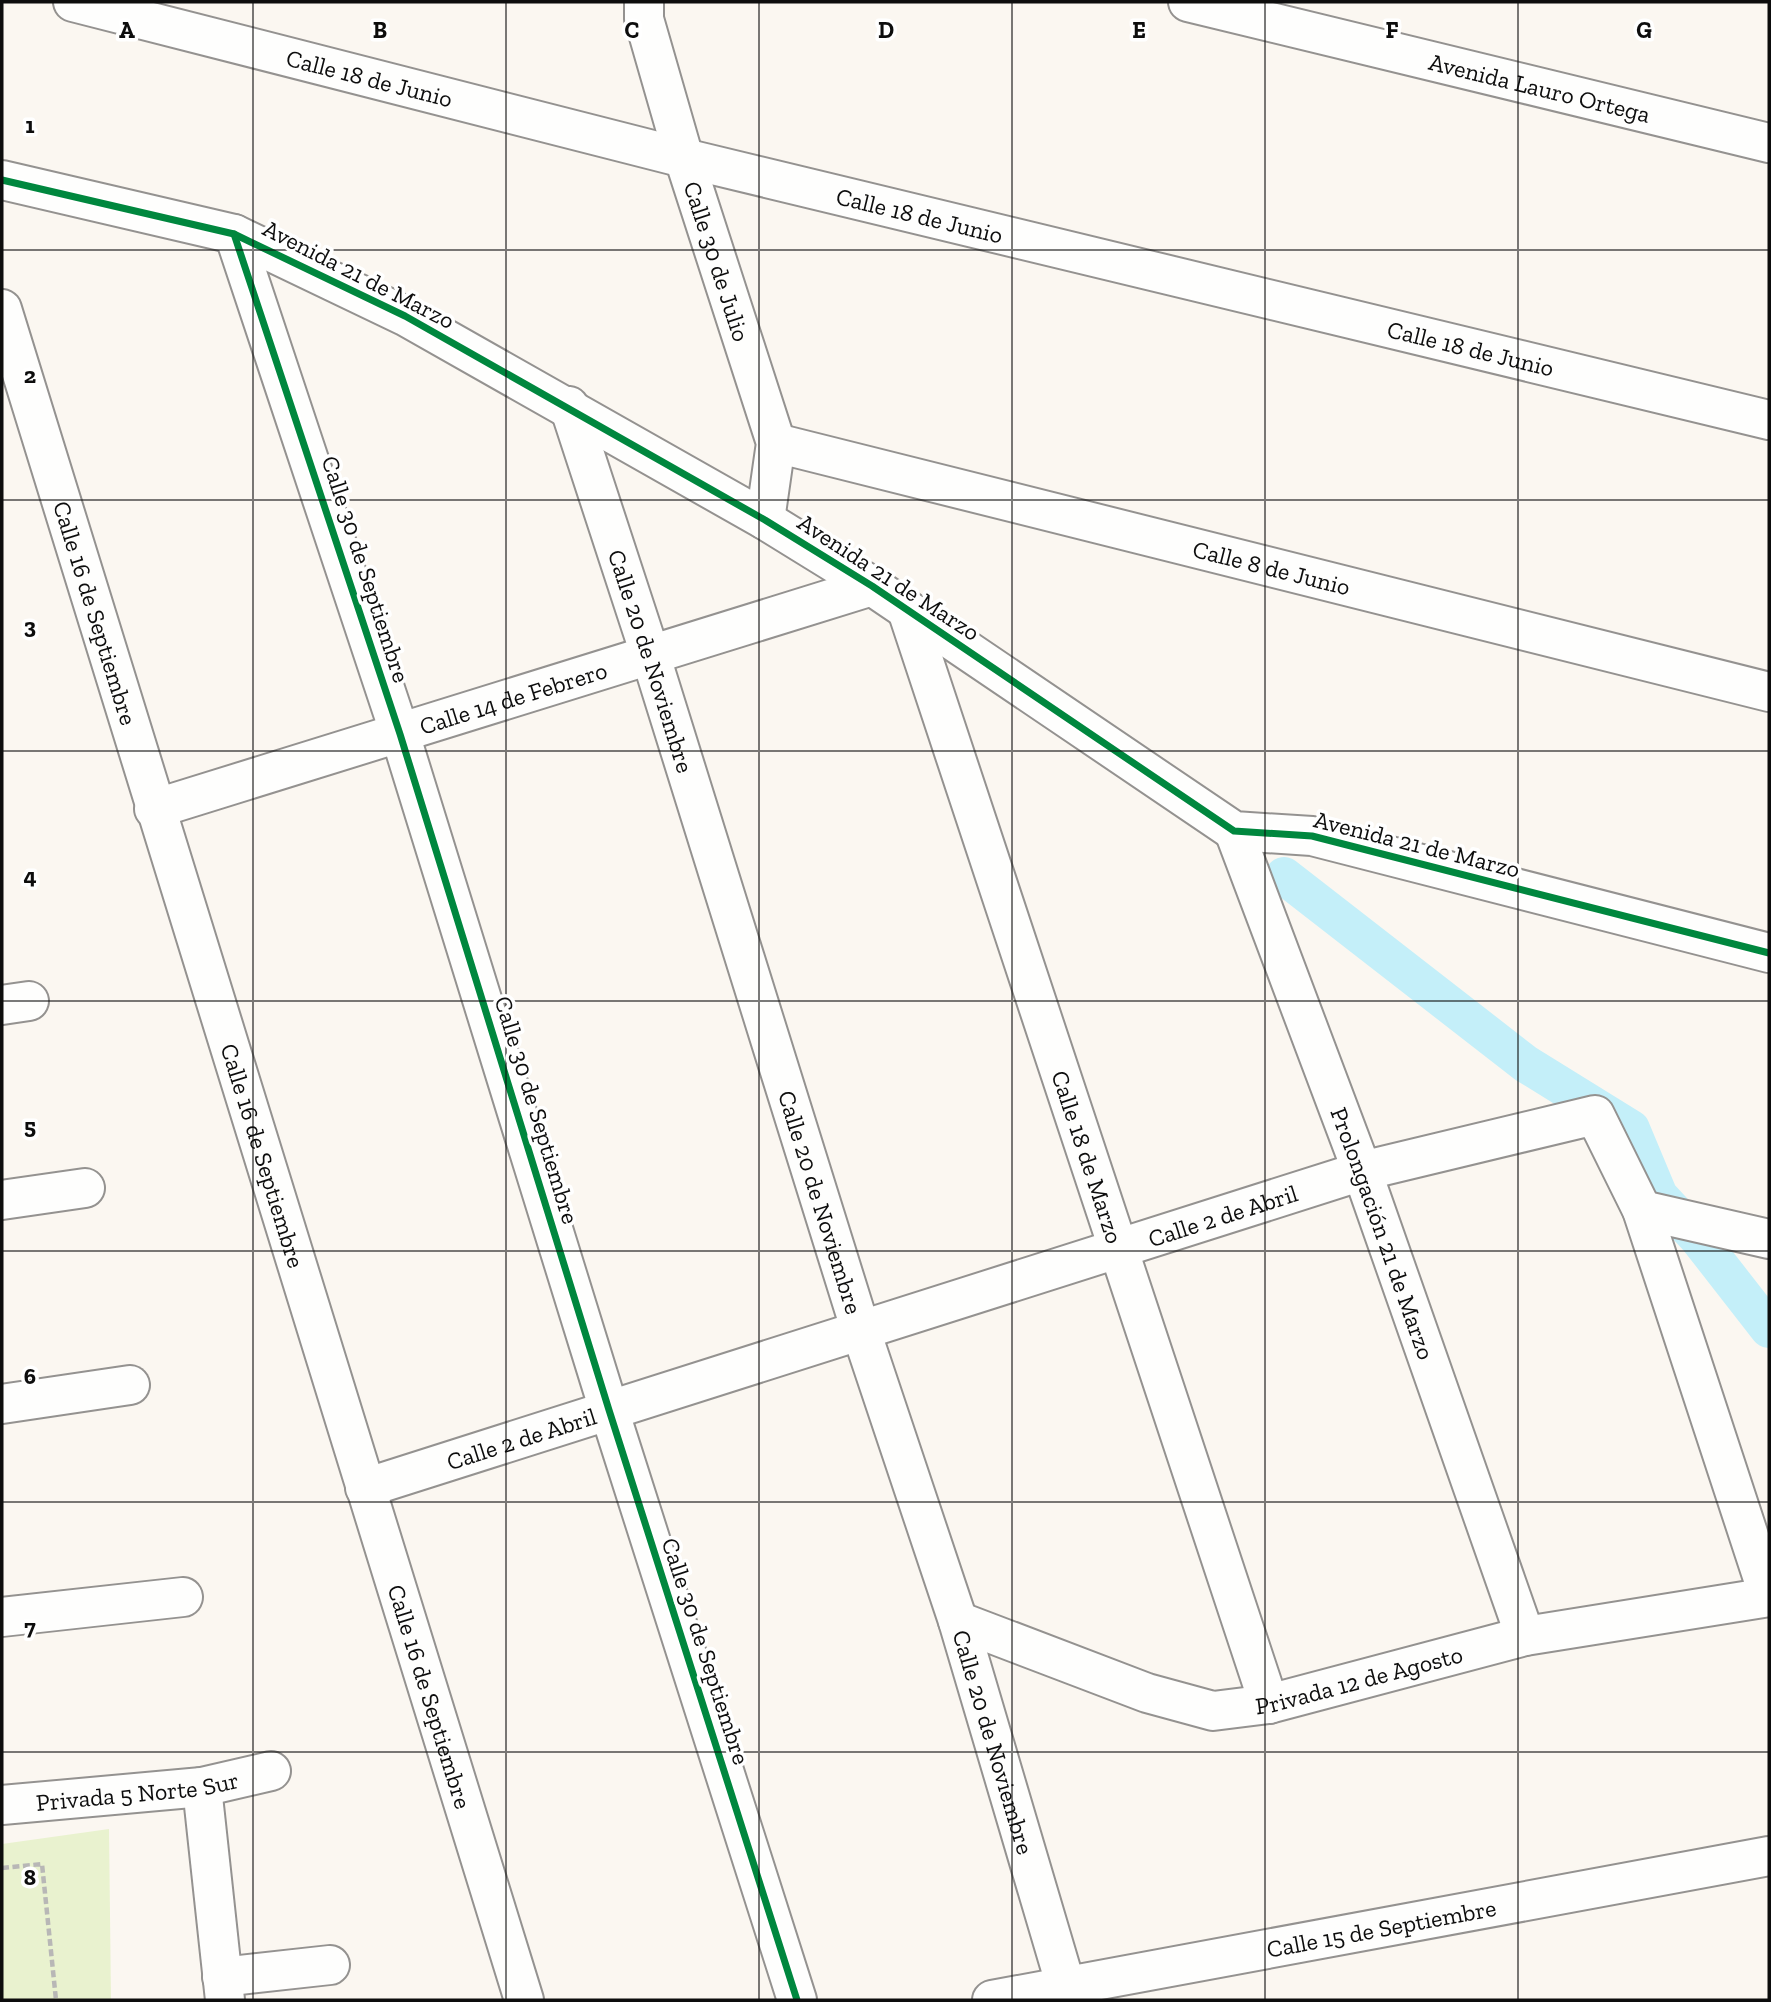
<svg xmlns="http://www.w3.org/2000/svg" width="1771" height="2002" viewBox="0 0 1771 2002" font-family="'Zilla Slab',serif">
  <rect width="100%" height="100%" fill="#fbf7f1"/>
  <polygon fill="#e9f2cf" points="109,1829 111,2000 2,2000 2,1844"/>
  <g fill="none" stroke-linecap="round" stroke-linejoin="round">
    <polyline stroke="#c4eff9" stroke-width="38" points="1284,876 1526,1064 1631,1129 1659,1196 1698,1238 1769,1329"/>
    <defs>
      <g id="minor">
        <path id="s1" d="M73,2l611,156 1085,262"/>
        <path id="s2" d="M644,2v17l40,139 92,285 -11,77"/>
        <path id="s3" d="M1188,2l581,141"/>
        <polyline points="2,180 234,234 405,316 765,520 872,586 1234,831 1312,836 1769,953"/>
        <polyline points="234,234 400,734 609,1410 797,2000"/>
        <path id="s4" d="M2,309l522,1691"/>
        <path id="s5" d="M569,406l82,251 209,671 98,293 112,379"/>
        <path id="s6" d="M776,443l993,249"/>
        <path id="s7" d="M907,610l362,1094"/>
        <path id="s8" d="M154,809l718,-223"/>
        <path id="s9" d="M1234,831l128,340 163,465"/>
        <polyline points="2,1005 29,1001"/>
        <polyline points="2,1200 85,1188"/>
        <polyline points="1642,1210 1769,1239"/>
        <polyline points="2,1404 130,1385"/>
        <path id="s10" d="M365,1488l997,-317 233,-56 47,95 127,387"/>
        <polyline points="2,1617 183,1597"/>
        <path id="s11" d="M958,1621l189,72 66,18 56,-7 256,-68 244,-39"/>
        <polyline points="202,1787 225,2000"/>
        <path id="s12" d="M2,1805l200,-18 69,-16"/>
        <polyline points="222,1977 330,1965"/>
        <path id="s13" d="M992,2000l777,-144"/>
      </g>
    </defs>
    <use href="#minor" stroke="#949290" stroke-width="42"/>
    <polyline stroke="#b8b7b6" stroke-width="4.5" stroke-dasharray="7 3.5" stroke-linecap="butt" points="2,1868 42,1864 56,2000"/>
    <use href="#minor" stroke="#fefefd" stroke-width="38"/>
    <defs>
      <g id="cycleway">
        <polyline points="2,180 234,234 405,316 765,520 872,586 1234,831 1312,836 1769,953"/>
        <polyline points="234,234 400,734 609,1410 797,2000"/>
      </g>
    </defs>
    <use href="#cycleway" stroke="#fff" stroke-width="11"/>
    <use href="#cycleway" stroke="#00873e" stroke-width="7"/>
  </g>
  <path fill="none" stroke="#0d0d0d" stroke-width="2" stroke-opacity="0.55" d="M253,2v1998M506,2v1998M759,2v1998M1012,2v1998M1265,2v1998M1518,2v1998M2,250h1767M2,500h1767M2,751h1767M2,1001h1767M2,1251h1767M2,1502h1767M2,1752h1767"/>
  <g text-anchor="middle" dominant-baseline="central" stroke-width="7" stroke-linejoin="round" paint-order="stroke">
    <g font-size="24" fill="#0d0d0d" stroke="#fff">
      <text stroke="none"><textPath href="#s1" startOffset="306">Calle 18 de Junio</textPath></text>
      <text stroke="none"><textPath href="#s3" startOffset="362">Avenida Lauro Ortega</textPath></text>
      <text stroke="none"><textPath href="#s1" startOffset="873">Calle 18 de Junio</textPath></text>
      <text stroke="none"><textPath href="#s2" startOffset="270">Calle 30 de Julio</textPath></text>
      <text transform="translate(359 274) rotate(27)">Avenida 21 de Marzo</text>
      <text stroke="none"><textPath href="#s1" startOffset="1440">Calle 18 de Junio</textPath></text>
      <text stroke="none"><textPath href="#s6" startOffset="511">Calle 8 de Junio</textPath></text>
      <text transform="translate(366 569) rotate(72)">Calle 30 de Septiembre</text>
      <text transform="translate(889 577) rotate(33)">Avenida 21 de Marzo</text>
      <text stroke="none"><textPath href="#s4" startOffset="318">Calle 16 de Septiembre</textPath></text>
      <text stroke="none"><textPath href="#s5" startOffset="268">Calle 20 de Noviembre</textPath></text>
      <text stroke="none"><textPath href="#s8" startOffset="376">Calle 14 de Febrero</textPath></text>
      <text transform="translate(1417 844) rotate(14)">Avenida 21 de Marzo</text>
      <text transform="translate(537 1110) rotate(73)">Calle 30 de Septiembre</text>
      <text stroke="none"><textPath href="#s4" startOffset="886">Calle 16 de Septiembre</textPath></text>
      <text stroke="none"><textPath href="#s7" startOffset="576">Calle 18 de Marzo</textPath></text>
      <text stroke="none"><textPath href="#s5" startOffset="835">Calle 20 de Noviembre</textPath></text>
      <text stroke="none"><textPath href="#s10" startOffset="900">Calle 2 de Abril</textPath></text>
      <text stroke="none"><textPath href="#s9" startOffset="429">Prolongación 21 de Marzo</textPath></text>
      <text stroke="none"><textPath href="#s10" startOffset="164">Calle 2 de Abril</textPath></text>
      <text transform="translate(706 1651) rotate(72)">Calle 30 de Septiembre</text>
      <text stroke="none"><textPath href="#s11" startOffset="420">Privada 12 de Agosto</textPath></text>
      <text stroke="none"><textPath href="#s4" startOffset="1452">Calle 16 de Septiembre</textPath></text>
      <text stroke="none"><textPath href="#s5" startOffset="1402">Calle 20 de Noviembre</textPath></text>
      <text stroke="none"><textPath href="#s12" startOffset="136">Privada 5 Norte Sur</textPath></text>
      <text stroke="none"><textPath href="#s13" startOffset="396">Calle 15 de Septiembre</textPath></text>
    </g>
  </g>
  <g font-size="23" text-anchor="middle" font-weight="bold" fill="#0d0d0d" stroke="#fff" stroke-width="7" stroke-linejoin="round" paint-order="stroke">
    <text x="127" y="38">A</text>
    <text x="380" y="38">B</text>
    <text x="632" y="38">C</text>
    <text x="886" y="38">D</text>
    <text x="1139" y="38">E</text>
    <text x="1392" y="38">F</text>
    <text x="1644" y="38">G</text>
    <text x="30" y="133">1</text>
    <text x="30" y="383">2</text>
    <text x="30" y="634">3</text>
    <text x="30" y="884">4</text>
    <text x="30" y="1134">5</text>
    <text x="30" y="1384">6</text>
    <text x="30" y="1635">7</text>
    <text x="30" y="1885">8</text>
  </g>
  <rect width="1771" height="2002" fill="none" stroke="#0d0d0d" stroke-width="7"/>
</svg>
